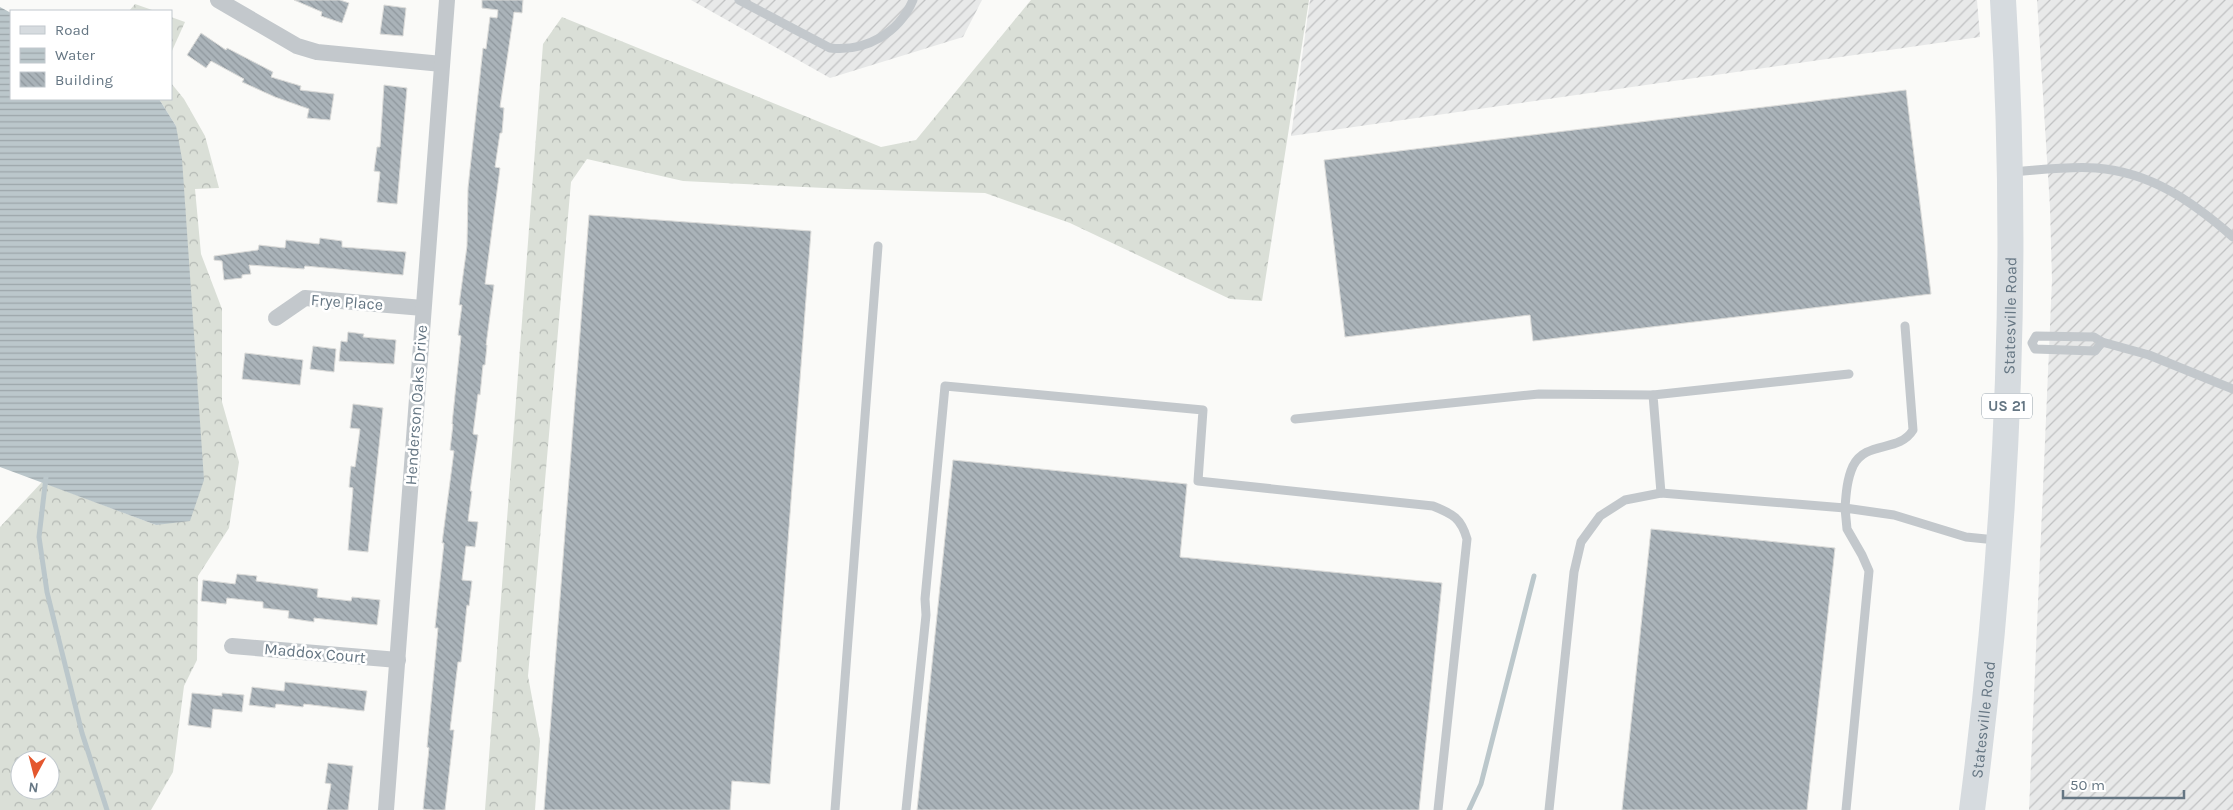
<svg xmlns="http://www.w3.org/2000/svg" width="2233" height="810" viewBox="0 0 2233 810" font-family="Karla,sans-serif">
  <defs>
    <pattern id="industrial-furrows" width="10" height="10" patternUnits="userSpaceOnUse" patternTransform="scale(1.25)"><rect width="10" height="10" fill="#e8e9e9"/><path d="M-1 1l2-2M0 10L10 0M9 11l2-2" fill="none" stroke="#c0c1c2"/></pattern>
    <pattern id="forest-crowns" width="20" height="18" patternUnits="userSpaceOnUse" patternTransform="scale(1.25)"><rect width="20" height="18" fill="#dadfd7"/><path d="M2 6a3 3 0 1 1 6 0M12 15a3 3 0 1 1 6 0" fill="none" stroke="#b4b9b4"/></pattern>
    <pattern id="water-rules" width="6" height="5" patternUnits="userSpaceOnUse" patternTransform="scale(1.25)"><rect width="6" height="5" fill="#bbc7cb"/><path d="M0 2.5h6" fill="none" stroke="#9ca6aa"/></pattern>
    <pattern id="building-back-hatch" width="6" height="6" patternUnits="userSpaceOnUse" patternTransform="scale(1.25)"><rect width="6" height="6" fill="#aab3b9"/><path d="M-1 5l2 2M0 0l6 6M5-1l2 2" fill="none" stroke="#8e969c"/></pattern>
  </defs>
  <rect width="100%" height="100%" fill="#fafaf8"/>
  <g fill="url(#industrial-furrows)">
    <polygon points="691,0 982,0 963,37 830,78"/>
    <polygon points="1310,0 1977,0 1980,37 1291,136"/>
    <polygon points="2037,0 2233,0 2233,810 2029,810 2052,280 2050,207"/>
  </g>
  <g fill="url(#forest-crowns)" fill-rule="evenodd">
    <polygon points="1031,0 1309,0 1262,301 1230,299 1070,223 985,193 846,189 683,181 587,159 571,182 528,676 540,741 535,810 485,810 543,44 562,17 881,147 916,140"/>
    <polygon points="135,4 155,11 129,11"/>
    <polygon points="171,17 185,22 171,53"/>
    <path d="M171,83l13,16 21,37 14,52 -24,1 6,65 21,55v93l17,60 -10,66 -31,48 -1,84 -13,26 -11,86 -22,38h-151v-283l42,-45 114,43 20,-399 -17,-27h12zM20,760h30v30h-30z"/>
  </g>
  <polygon fill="url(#water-rules)" points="0,7 11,13 11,99 159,99 176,126 182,159 204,480 190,521 156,525 0,467"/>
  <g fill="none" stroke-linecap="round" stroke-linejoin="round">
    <g stroke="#bbc7cb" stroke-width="5">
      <polyline points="46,477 39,537 47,592 82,733 107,810"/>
      <polyline points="1469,810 1481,784 1534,576"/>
    </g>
  </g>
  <g fill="url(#building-back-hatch)" stroke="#dcdcda">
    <polygon points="294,0 340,0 349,3 342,23 321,16 322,12"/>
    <polygon points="482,0 523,0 522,13 514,12 500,107 504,108 502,133 500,133 495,167 500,168 485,284 494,285 486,345 487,345 485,365 483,365 480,395 478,394 473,434 478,435 470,491 472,491 468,521 478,522 475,547 466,546 462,580 472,581 469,606 467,605 461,662 458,662 450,730 454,730 445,810 433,810 423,809 429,748 427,747 438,628 435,628 444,543 442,543 454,451 450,450 453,424 452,424 461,336 458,335 462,305 459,305 467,246 468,188 483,48 486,49 490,17 497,18 498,10 482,8"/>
    <polygon points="384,5 406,8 403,36 380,34"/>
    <polygon points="201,33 226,50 227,48 273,72 271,77 301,86 300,90 334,94 330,120 307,118 309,109 275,97 242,82 244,79 211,61 206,68 187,55"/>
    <polygon points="384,85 407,88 397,204 377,202 380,172 374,171 377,147 380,147"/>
    <polygon points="1906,90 1931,294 1533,341 1530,315 1345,337 1324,160"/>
    <polygon points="589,215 811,231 770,784 732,781 730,810 544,810"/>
    <polygon points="320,238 342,241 342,247 406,252 403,275 305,266 304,269 249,265 251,274 242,275 242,278 224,280 222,261 214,260 214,256 258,250 259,245 285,248 286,240 319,244"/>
    <polygon points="348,332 364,334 363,337 396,340 394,364 339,361 341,341 347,342"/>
    <polygon points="313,346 336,349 334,372 310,369"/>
    <polygon points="245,353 303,360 300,385 242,379"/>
    <polygon points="353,404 383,408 368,552 348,550 353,488 349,487 351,466 355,467 360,429 350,428"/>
    <polygon points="953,460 1187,484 1180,557 1442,583 1419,810 917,810"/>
    <polygon points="1651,529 1835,548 1807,810 1622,810"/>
    <polygon points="237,574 257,576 256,581 318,589 317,597 351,601 352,597 380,600 377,625 314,618 314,622 288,618 289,611 263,608 263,602 227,598 226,604 201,601 203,580 235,584"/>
    <polygon points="285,682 367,691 364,711 304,704 303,707 276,704 275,708 249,705 252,687 284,691"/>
    <polygon points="192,693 222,696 222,693 244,695 242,712 213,709 211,728 188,725"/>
    <polygon points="328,763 353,766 348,810 327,810 331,784 325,783"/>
  </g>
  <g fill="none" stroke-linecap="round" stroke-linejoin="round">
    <g stroke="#c3c8cc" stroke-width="9">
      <path d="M739,0l91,48c36,4 69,-15 83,-48"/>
      <path d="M2013,172c27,-2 56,-6 83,-4 55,4 97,34 137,69"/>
      <polygon points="2036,336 2094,337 2102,342 2095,351 2035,349 2032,343"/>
      <polyline points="2102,342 2149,355 2233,389"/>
      <polyline points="1295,419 1539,394 1653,395"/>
      <polyline points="1661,493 1653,395 1849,374"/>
      <polyline points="835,810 878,246"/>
      <path d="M906,810l20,-195 -1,-16 20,-213 258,24 -5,71 235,25c20,8 28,12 34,33l-29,271"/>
      <path d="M1549,810l25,-238 7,-30 19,-26 25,-16 36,-7 184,15c1,-14 2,-29 8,-42 13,-26 46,-13 60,-36l-8,-104"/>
      <polyline points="1846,810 1869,571 1862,555 1847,529 1845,508 1894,515 1966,537 1996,540"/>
    </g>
    <g stroke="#c3c8cc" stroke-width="16">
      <polyline points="218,0 297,46 317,52 442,64"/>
      <polyline points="276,318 305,298 423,308"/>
      <polyline points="232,646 398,660"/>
      <polyline points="386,810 447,0"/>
    </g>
    <path stroke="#d6dbdf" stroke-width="26" id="s1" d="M1972,810c35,-268 48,-540 31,-810"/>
  </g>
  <g text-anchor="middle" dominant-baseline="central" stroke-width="5" stroke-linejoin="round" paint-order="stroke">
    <rect fill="#fff" stroke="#939fa8" stroke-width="1" x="1982" y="393.5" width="50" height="25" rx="4"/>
    <g font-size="15" font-weight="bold" fill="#657683">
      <text x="2007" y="406">US 21</text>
    </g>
    <g font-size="16" fill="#657683" stroke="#fff">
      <text transform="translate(347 302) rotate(4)">Frye Place</text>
      <text stroke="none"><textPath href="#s1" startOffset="496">Statesville Road</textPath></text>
      <text transform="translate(416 405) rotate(-86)">Henderson Oaks Drive</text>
      <text transform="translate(315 653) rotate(5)">Maddox Court</text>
      <text stroke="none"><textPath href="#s1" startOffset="91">Statesville Road</textPath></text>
    </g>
  </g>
  <rect x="10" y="10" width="162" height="90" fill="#ffffff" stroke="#c1c8cd"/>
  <rect x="20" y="26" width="25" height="8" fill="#d6dbdf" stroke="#c1c8cd"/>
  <text x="55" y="35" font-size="15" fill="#657683">Road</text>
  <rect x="20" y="48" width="25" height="15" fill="url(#water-rules)" stroke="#c1c8cd"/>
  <text x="55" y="60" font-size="15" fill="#657683">Water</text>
  <rect x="20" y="72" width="25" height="15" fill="url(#building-back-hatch)" stroke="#c1c8cd"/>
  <text x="55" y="85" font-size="15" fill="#657683">Building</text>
  <g transform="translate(35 775) rotate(187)"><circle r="24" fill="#ffffff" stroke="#c1c8cd"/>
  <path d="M0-4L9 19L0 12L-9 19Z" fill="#e4572e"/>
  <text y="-8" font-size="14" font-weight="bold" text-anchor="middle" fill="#657683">N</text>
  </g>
  <path d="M2063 790v8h121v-8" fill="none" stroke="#657683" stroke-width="2.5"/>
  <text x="2070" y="790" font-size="15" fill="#657683" stroke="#ffffff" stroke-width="4" paint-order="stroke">50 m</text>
</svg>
